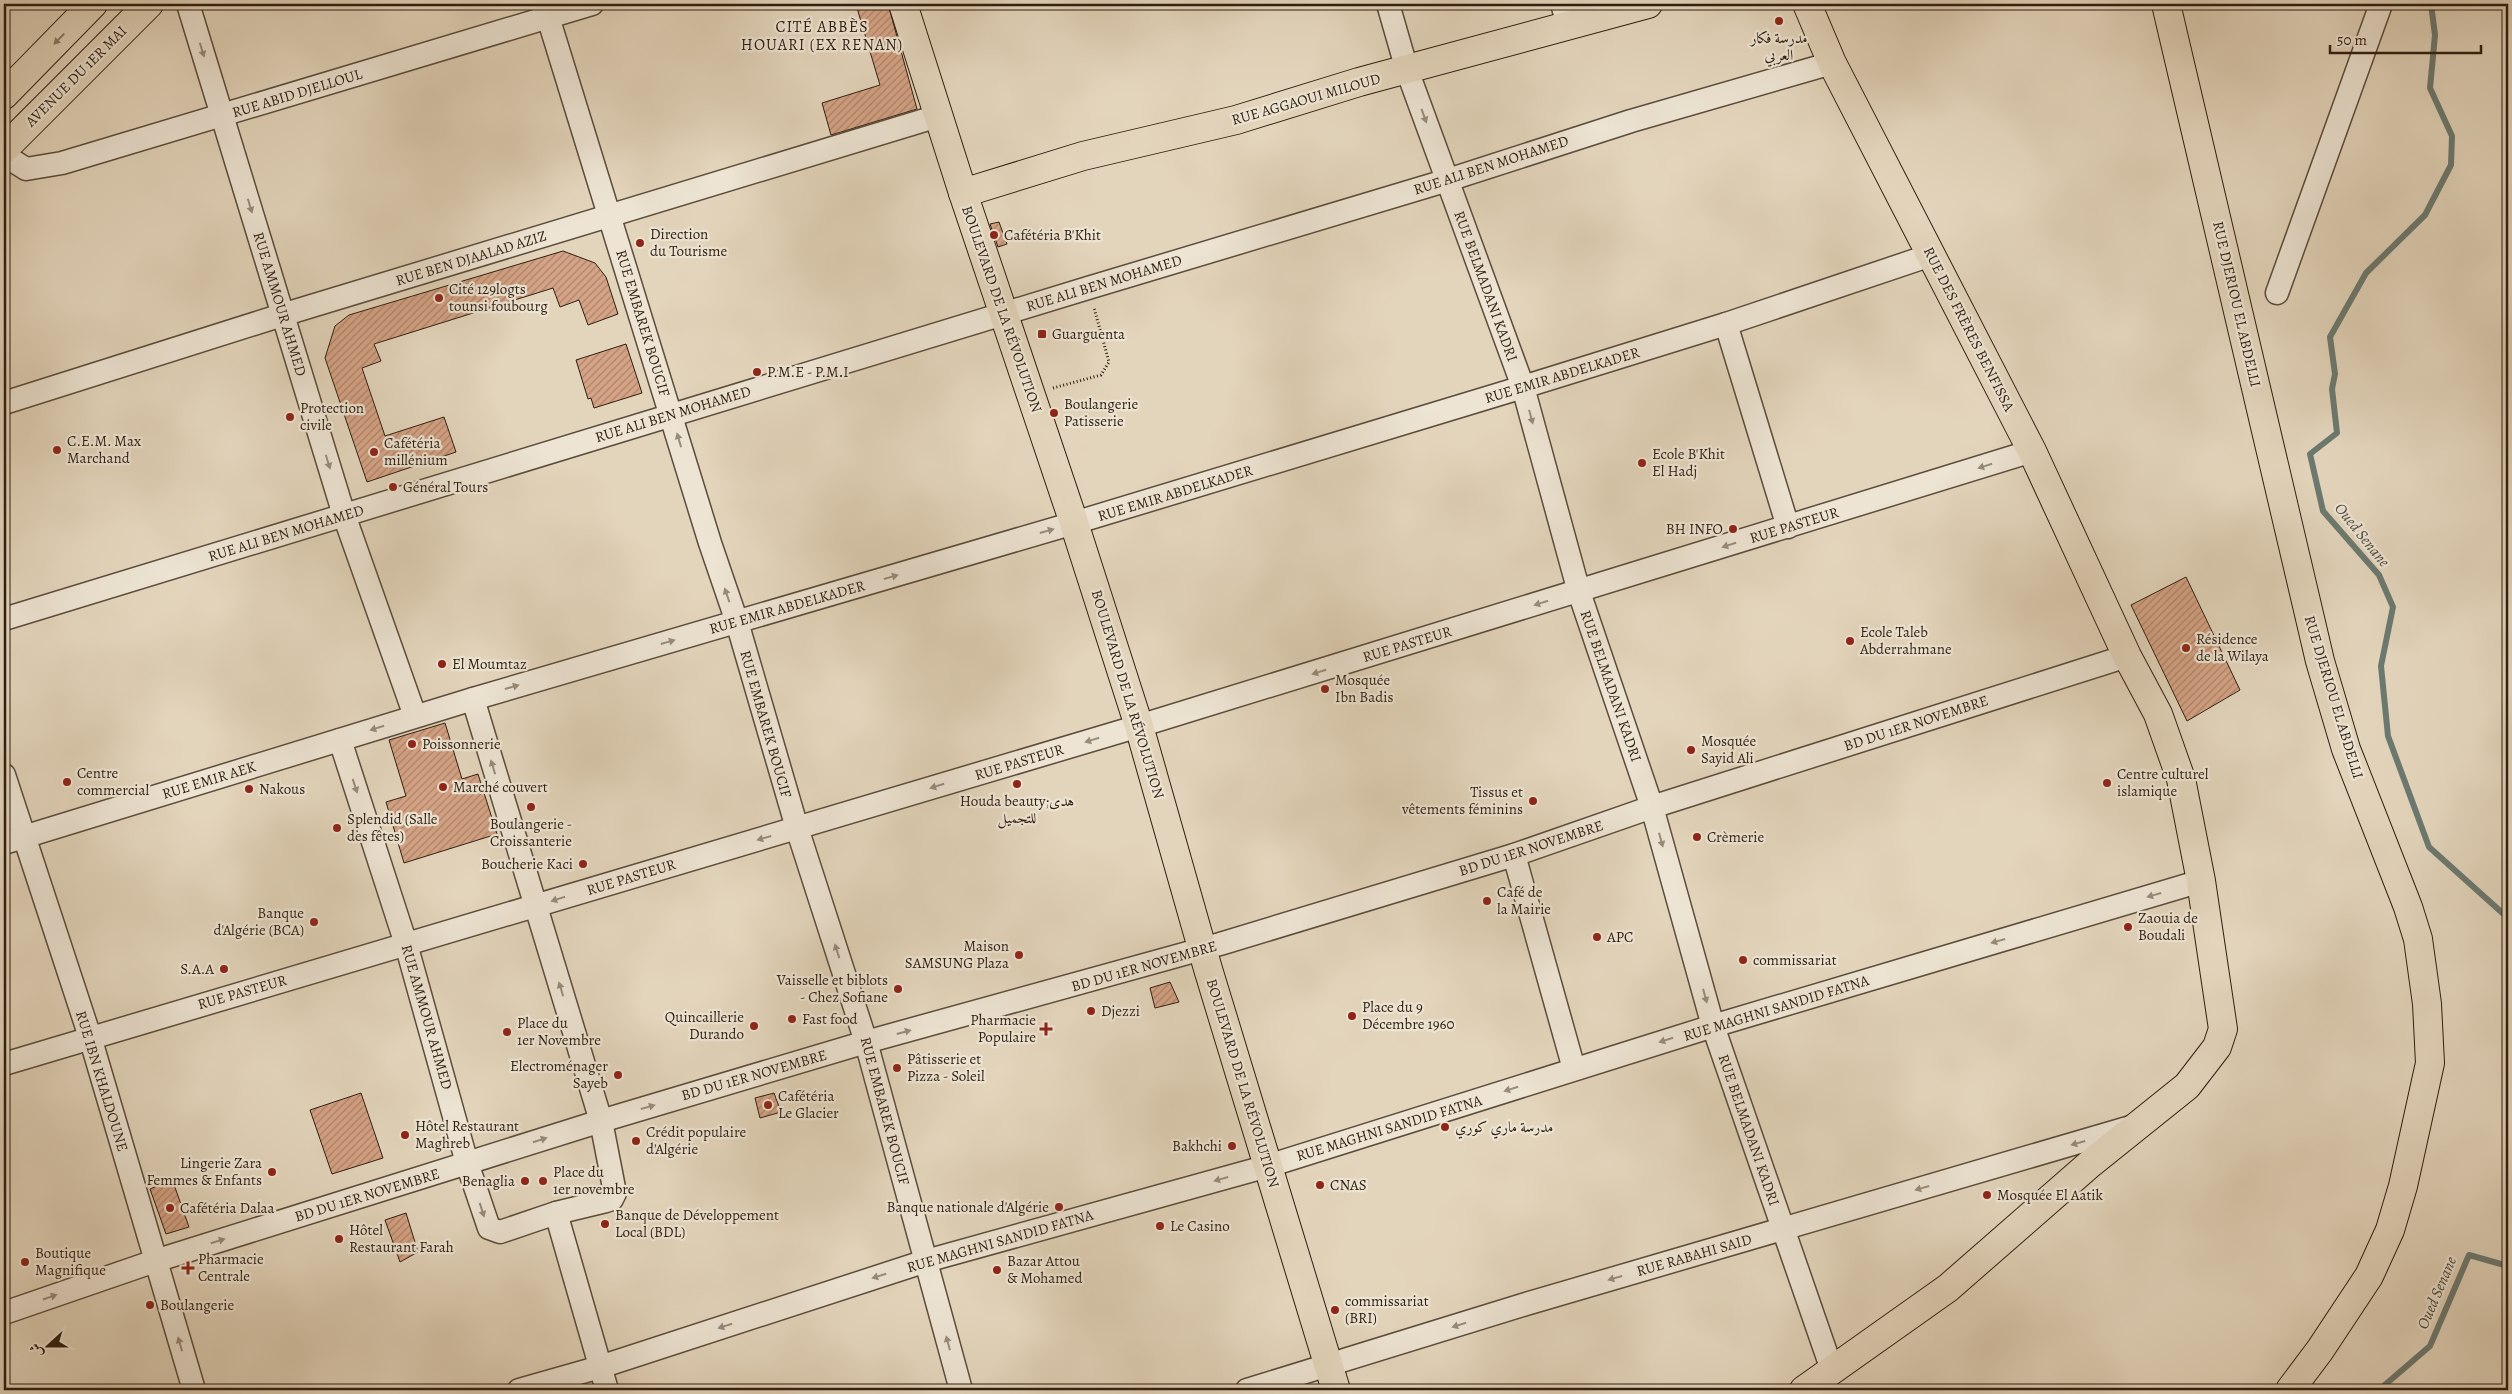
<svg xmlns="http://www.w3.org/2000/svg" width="2512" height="1394" viewBox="0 0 2512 1394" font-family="Alegreya,Amiri,serif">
  <defs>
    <pattern id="building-hatch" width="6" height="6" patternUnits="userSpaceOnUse" patternTransform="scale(1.25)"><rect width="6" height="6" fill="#d5a385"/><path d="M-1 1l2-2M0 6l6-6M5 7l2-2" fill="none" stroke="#ad846b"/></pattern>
  </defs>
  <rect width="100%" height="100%" fill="#e3d5bc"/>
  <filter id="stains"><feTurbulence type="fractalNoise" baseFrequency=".004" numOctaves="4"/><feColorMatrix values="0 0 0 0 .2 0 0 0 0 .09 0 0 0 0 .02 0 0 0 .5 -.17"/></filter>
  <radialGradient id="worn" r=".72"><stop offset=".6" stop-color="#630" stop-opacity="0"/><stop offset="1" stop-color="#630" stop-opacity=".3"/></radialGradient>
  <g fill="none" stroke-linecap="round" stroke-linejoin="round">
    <g stroke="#6c7a71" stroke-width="6">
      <polyline points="2431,4 2435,35 2430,88 2452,136 2451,165 2425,215 2366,273 2330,337 2335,374 2332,389 2337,433 2310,454 2323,511 2379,575 2393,607 2381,666 2388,736 2429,847 2508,918"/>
      <polyline points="2379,1390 2430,1346 2469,1255 2508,1266"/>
    </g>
  </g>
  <g fill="url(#building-hatch)" stroke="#2e1e10">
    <polygon points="872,4 888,4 917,109 831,135 822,103 880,85 857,8"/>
    <polygon points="999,222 1007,244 998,247 990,224"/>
    <polygon points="563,251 595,263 606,277 618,314 588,325 579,300 560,307 553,288 374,344 381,361 362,368 385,436 444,417 456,452 367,482 325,358 335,326 349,315"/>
    <polygon points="626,344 642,393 594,408 591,398 588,399 576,360"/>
    <polygon points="2186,577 2240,690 2187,721 2131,605"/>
    <polygon points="445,723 462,779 478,774 497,834 404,863 386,802 406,796 389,740"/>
    <polygon points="1170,982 1179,1002 1155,1008 1150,988"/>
    <polygon points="361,1093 383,1158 332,1174 310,1110"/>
    <polygon points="774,1093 781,1112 760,1118 755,1098"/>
    <polygon points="172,1179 189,1227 166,1234 150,1189"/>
    <polygon points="406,1213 418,1252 400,1262 385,1220"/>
  </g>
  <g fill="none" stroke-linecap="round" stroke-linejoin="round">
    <defs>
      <g id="minor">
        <polyline points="188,4 344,515 415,716"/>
        <polyline points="544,4 710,543 737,622 797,828 866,1042 961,1390"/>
        <polyline points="1388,4 1407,70 1523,387 1579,592 1652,807 1713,1026 1832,1370"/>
        <polyline points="1562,4 1568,24"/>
        <polyline points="4,155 26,169 62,163 592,4"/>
        <polyline points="2277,293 2381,4"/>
        <polyline points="1726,324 1788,527"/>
        <polyline points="4,403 282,315 938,116"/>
        <polyline points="4,619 1088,288 1448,180 1631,121 1832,63"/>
        <polyline points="340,740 406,944 467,1163 489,1228 500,1232 556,1213 606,1201 612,1199 615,1193 601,1121 473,699"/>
        <polyline points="4,775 90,1037 194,1390"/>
        <polyline points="4,843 473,699 1074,523 1523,387 1726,324 1931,255"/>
        <polyline points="1514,855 1574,1069"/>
        <polyline points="4,1064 1139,726 2032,451"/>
        <polyline points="556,1213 607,1390"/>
        <polyline points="4,1313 155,1261 601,1121 866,1042 1220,944 1514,855 1652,807 2127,656"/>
        <polyline points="519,1390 600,1367 926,1261 1268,1166 1713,1026 2201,881"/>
        <polyline points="1247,1390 1526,1304 2134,1126"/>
      </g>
      <g id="major">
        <polyline points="903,4 963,193 1074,523 1139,726 1208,969 1336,1390"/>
        <polyline points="2166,4 2320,661 2346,749 2408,907 2418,939 2427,1004 2430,1063 2403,1186 2390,1230 2369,1276 2320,1350 2290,1390"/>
        <polyline points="4,95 93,4"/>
        <polyline points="4,149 149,4"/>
        <polyline points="963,193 1083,156 1236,120 1359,82 1648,4"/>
        <polyline points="1804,1390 1948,1288 2091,1163 2187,1086 2217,1047 2223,1029 2201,881 2181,779 2158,714 2127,656 2032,451 1832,63 1807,4"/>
      </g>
    </defs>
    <use href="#minor" stroke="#5b4c3b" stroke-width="25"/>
    <use href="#major" stroke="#2e1e10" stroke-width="30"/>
    <polyline stroke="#2e1e10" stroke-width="3" stroke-dasharray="1 2.5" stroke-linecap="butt" points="1053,388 1101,375 1109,362 1094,308"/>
    <use href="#minor" stroke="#ede4d3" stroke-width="22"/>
    <use href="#major" stroke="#e3d5bc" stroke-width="28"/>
  </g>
  <defs><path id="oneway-solid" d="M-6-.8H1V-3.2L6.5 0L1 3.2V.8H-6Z" transform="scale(1.25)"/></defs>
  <use fill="#887a66" href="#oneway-solid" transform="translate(59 39) rotate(134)"/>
  <g fill="#978b7b">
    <use href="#oneway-solid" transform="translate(202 50) rotate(73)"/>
    <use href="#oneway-solid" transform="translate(1424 116) rotate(70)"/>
    <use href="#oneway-solid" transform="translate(250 206) rotate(73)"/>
    <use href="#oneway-solid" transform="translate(1531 417) rotate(75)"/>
    <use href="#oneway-solid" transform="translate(679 440) rotate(-106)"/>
    <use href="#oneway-solid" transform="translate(328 462) rotate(73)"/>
    <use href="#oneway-solid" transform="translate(1985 466) rotate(163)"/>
    <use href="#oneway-solid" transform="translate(1047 531) rotate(-16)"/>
    <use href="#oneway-solid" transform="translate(1729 545) rotate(163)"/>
    <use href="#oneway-solid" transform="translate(891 577) rotate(-16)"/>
    <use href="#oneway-solid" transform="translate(727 595) rotate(-109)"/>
    <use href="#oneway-solid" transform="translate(1541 603) rotate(163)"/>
    <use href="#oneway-solid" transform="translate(668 642) rotate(-16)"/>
    <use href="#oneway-solid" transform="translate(1319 672) rotate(163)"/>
    <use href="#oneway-solid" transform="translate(512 687) rotate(-16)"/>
    <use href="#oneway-solid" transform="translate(377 728) rotate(162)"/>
    <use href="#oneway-solid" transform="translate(1092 740) rotate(163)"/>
    <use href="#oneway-solid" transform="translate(493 767) rotate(-107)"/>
    <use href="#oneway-solid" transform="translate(355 786) rotate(72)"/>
    <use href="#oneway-solid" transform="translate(937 786) rotate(163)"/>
    <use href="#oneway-solid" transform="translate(764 838) rotate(164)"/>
    <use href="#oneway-solid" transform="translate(1661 840) rotate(75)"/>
    <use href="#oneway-solid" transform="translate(2154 895) rotate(164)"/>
    <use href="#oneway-solid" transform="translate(558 899) rotate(162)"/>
    <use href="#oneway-solid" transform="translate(1998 941) rotate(164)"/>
    <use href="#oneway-solid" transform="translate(837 951) rotate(-108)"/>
    <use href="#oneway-solid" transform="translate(561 989) rotate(-107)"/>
    <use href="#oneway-solid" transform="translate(1705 996) rotate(75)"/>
    <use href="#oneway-solid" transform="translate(904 1032) rotate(-15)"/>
    <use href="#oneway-solid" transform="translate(1666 1040) rotate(162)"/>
    <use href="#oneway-solid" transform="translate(1511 1089) rotate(163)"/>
    <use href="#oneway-solid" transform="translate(648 1107) rotate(-16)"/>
    <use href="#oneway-solid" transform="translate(540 1140) rotate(-18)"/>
    <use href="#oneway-solid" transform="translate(2078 1143) rotate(164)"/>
    <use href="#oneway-solid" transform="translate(1221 1179) rotate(164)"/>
    <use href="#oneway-solid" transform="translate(1922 1188) rotate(164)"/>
    <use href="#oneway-solid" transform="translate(482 1210) rotate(72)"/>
    <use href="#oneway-solid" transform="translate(218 1241) rotate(-17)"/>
    <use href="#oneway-solid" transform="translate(879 1276) rotate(162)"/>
    <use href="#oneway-solid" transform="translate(1615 1278) rotate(164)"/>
    <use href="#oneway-solid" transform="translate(50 1297) rotate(-19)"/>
    <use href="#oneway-solid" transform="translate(1459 1325) rotate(163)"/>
    <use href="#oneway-solid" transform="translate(725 1326) rotate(162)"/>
    <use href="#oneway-solid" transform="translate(948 1343) rotate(-105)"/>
    <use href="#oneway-solid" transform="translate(180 1344) rotate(-106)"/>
  </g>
  <g fill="#8f2418" stroke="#ede4d3" stroke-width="2">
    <circle cx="1779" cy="21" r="5"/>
    <circle cx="994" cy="235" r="5"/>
    <circle cx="640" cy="243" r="5"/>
    <circle cx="439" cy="298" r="5"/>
    <rect x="1037" y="329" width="10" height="10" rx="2.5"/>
    <circle cx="757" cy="372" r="5"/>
    <circle cx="1054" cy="413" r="5"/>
    <circle cx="290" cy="417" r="5"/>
    <circle cx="57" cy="450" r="5"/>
    <circle cx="374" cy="452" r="5"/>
    <circle cx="1642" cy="463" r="5"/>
    <circle cx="393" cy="487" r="5"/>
    <circle cx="1733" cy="529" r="5"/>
    <circle cx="1850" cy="641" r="5"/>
    <circle cx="2186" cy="648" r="5"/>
    <circle cx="442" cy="664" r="5"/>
    <circle cx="1325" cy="689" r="5"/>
    <circle cx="412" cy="744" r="5"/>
    <circle cx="1691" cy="750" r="5"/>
    <circle cx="67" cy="782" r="5"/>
    <circle cx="2107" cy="783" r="5"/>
    <circle cx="1017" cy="784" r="5"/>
    <circle cx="443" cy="787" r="5"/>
    <circle cx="249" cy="789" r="5"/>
    <circle cx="1533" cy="801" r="5"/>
    <circle cx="531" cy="807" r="5"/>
    <circle cx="337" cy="828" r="5"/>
    <circle cx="1697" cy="837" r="5"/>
    <circle cx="583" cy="864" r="5"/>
    <circle cx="1487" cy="901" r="5"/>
    <circle cx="314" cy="922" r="5"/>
    <circle cx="2128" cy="927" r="5"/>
    <circle cx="1597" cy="937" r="5"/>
    <circle cx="1019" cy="955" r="5"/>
    <circle cx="1743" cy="960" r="5"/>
    <circle cx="224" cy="969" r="5"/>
    <circle cx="898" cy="989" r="5"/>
    <circle cx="1091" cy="1011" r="5"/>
    <circle cx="1352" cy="1016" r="5"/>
    <circle cx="792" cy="1019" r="5"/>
    <circle cx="754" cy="1026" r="5"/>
    <path d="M1043.5 1021.5h5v5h5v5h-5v5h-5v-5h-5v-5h5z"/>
    <circle cx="507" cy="1032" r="5"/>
    <circle cx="897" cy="1068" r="5"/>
    <circle cx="618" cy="1075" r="5"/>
    <circle cx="768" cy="1105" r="5"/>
    <circle cx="1445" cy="1127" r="5"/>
    <circle cx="405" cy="1135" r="5"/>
    <circle cx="636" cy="1141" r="5"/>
    <circle cx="1232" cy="1146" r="5"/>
    <circle cx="272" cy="1172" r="5"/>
    <circle cx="525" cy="1181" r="5"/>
    <circle cx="543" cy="1181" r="5"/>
    <circle cx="1320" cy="1185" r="5"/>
    <circle cx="1987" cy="1195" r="5"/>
    <circle cx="1059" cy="1207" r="5"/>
    <circle cx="170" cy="1208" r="5"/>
    <circle cx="605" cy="1224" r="5"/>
    <circle cx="1160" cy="1226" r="5"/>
    <circle cx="339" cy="1239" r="5"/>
    <circle cx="25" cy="1262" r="5"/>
    <path d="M185.5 1260.5h5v5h5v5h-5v5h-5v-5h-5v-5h5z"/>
    <circle cx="997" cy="1270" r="5"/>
    <circle cx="150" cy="1305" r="5"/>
    <circle cx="1335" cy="1310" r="5"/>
  </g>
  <g text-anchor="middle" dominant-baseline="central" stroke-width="4.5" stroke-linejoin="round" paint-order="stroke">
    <g font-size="15" fill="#2e1e10" stroke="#ede4d3" text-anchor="start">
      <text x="1779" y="38" text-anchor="middle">مدرسة فكار<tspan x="1779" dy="17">العربي</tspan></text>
      <text x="650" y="234">Direction<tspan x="650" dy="17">du Tourisme</tspan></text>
      <text x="1004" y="235">Cafétéria B'Khit</text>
      <text x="449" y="289">Cité 129logts<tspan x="449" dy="17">tounsi foubourg</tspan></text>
      <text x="1052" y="334">Guarguenta</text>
      <text x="767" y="372">P.M.E - P.M.I</text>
      <text x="1064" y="404">Boulangerie<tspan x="1064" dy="17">Patisserie</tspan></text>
      <text x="300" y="408">Protection<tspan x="300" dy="17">civile</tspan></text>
      <text x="67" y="441">C.E.M. Max<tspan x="67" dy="17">Marchand</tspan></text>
      <text x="384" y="443">Cafétéria<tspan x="384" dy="17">millénium</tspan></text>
      <text x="1652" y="454">Ecole B'Khit<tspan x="1652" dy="17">El Hadj</tspan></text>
      <text x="403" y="487">Général Tours</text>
      <text x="1723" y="529" text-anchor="end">BH INFO</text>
      <text x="1860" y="632">Ecole Taleb<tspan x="1860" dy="17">Abderrahmane</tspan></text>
      <text x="2196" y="639">Résidence<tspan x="2196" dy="17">de la Wilaya</tspan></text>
      <text x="452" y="664">El Moumtaz</text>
      <text x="1335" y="680">Mosquée<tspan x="1335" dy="17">Ibn Badis</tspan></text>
      <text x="1701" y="741">Mosquée<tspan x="1701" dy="17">Sayid Ali</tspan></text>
      <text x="422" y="744">Poissonnerie</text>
      <text x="77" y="773">Centre<tspan x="77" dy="17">commercial</tspan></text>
      <text x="2117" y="774">Centre culturel<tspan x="2117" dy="17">islamique</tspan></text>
      <text x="453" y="787">Marché couvert</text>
      <text x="259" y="789">Nakous</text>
      <text x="1523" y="792" text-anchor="end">Tissus et<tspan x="1523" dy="17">vêtements féminins</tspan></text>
      <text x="1017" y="801" text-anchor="middle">Houda beauty;هدى<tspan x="1017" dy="17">للتجميل</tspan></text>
      <text x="347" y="819">Splendid (Salle<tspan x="347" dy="17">des fêtes)</tspan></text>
      <text x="531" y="824" text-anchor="middle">Boulangerie -<tspan x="531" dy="17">Croissanterie</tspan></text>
      <text x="1707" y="837">Crèmerie</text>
      <text x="573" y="864" text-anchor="end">Boucherie Kaci</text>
      <text x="1497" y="892">Café de<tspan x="1497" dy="17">la Mairie</tspan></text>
      <text x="304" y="913" text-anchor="end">Banque<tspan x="304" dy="17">d'Algérie (BCA)</tspan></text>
      <text x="2138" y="918">Zaouia de<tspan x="2138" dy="17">Boudali</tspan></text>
      <text x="1607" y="937">APC</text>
      <text x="1009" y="946" text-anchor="end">Maison<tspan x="1009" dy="17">SAMSUNG Plaza</tspan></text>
      <text x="1753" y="960">commissariat</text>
      <text x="214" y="969" text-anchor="end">S.A.A</text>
      <text x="888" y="980" text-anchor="end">Vaisselle et biblots<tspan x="888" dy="17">- Chez Sofiane</tspan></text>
      <text x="1362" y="1007">Place du 9<tspan x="1362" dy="17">Décembre 1960</tspan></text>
      <text x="1101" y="1011">Djezzi</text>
      <text x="744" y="1017" text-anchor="end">Quincaillerie<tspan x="744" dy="17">Durando</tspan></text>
      <text x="802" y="1019">Fast food</text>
      <text x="1036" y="1020" text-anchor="end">Pharmacie<tspan x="1036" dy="17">Populaire</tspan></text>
      <text x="517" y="1023">Place du<tspan x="517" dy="17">1er Novembre</tspan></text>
      <text x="907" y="1059">Pâtisserie et<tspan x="907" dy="17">Pizza - Soleil</tspan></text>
      <text x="608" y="1066" text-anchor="end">Electroménager<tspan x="608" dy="17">Sayeb</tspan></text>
      <text x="778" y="1096">Cafétéria<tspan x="778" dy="17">Le Glacier</tspan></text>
      <text x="415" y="1126">Hôtel Restaurant<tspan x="415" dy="17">Maghreb</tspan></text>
      <text x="1455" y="1127">مدرسة ماري كوري</text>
      <text x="646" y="1132">Crédit populaire<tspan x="646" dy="17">d'Algérie</tspan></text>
      <text x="1222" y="1146" text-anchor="end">Bakhchi</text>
      <text x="262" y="1163" text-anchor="end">Lingerie Zara<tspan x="262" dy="17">Femmes &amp; Enfants</tspan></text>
      <text x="553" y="1172">Place du<tspan x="553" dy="17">1er novembre</tspan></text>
      <text x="515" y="1181" text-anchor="end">Benaglia</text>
      <text x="1330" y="1185">CNAS</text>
      <text x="1997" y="1195">Mosquée El Aatik</text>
      <text x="1049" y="1207" text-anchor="end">Banque nationale d'Algérie</text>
      <text x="180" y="1208">Cafétéria Dalaa</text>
      <text x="615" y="1215">Banque de Développement<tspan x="615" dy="17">Local (BDL)</tspan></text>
      <text x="1170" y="1226">Le Casino</text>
      <text x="349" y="1230">Hôtel<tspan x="349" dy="17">Restaurant Farah</tspan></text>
      <text x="35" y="1253">Boutique<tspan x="35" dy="17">Magnifique</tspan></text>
      <text x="198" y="1259">Pharmacie<tspan x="198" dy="17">Centrale</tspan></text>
      <text x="1007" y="1261">Bazar Attou<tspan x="1007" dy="17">&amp; Mohamed</tspan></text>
      <text x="1345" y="1301">commissariat<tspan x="1345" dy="17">(BRI)</tspan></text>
      <text x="160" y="1305">Boulangerie</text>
    </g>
    <g font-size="15" fill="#2e1e10" stroke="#ede4d3">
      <text transform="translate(76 76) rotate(-45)">AVENUE DU 1ER MAI</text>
      <text transform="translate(297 93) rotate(-17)">RUE ABID DJELLOUL</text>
      <text transform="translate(1306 99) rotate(-16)">RUE AGGAOUI MILOUD</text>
      <text transform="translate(1491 165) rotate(-18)">RUE ALI BEN MOHAMED</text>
      <text transform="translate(471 258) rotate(-17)">RUE BEN DJAALAD AZIZ</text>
      <text transform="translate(1104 283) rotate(-17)">RUE ALI BEN MOHAMED</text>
      <text transform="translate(1486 286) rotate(70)">RUE BELMADANI KADRI</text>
      <text transform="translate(280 304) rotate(73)">RUE AMMOUR AHMED</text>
      <text transform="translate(2237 304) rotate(77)">RUE DJERIOU EL ABDELLI</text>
      <text transform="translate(1002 309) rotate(71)">BOULEVARD DE LA RÉVOLUTION</text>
      <text transform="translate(643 323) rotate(73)">RUE EMBAREK BOUCIF</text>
      <text transform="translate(1969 329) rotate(63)">RUE DES FRÈRES BENFISSA</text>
      <text transform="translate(1562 375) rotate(-17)">RUE EMIR ABDELKADER</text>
      <text transform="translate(673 414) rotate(-17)">RUE ALI BEN MOHAMED</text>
      <text transform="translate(1175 493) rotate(-17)">RUE EMIR ABDELKADER</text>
      <text transform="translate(1794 525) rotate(-17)">RUE PASTEUR</text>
      <text transform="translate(286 533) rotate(-17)">RUE ALI BEN MOHAMED</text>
      <text transform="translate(787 607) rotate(-16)">RUE EMIR ABDELKADER</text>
      <text transform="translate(1407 644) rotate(-17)">RUE PASTEUR</text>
      <text transform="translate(1611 686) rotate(71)">RUE BELMADANI KADRI</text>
      <text transform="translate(1128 694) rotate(73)">BOULEVARD DE LA RÉVOLUTION</text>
      <text transform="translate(2334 697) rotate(73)">RUE DJERIOU EL ABDELLI</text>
      <text transform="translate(1916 723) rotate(-18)">BD DU 1ER NOVEMBRE</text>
      <text transform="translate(766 724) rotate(74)">RUE EMBAREK BOUCIF</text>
      <text transform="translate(1019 762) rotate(-17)">RUE PASTEUR</text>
      <text transform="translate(209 780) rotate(-17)">RUE EMIR AEK</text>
      <text transform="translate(1531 848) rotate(-18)">BD DU 1ER NOVEMBRE</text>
      <text transform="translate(631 877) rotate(-17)">RUE PASTEUR</text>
      <text transform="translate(1144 966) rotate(-16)">BD DU 1ER NOVEMBRE</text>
      <text transform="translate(242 992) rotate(-16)">RUE PASTEUR</text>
      <text transform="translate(1776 1008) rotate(-17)">RUE MAGHNI SANDID FATNA</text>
      <text transform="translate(427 1017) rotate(74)">RUE AMMOUR AHMED</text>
      <text transform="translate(754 1075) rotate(-16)">BD DU 1ER NOVEMBRE</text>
      <text transform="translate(102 1081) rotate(73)">RUE IBN KHALDOUNE</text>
      <text transform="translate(1243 1083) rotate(73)">BOULEVARD DE LA RÉVOLUTION</text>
      <text transform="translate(885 1111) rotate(75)">RUE EMBAREK BOUCIF</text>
      <text transform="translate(1389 1128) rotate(-17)">RUE MAGHNI SANDID FATNA</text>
      <text transform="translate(1749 1130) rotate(71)">RUE BELMADANI KADRI</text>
      <text transform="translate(367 1195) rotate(-17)">BD DU 1ER NOVEMBRE</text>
      <text transform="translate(1000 1241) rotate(-16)">RUE MAGHNI SANDID FATNA</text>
      <text transform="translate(1694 1255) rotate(-16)">RUE RABAHI SAID</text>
    </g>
    <g font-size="16" letter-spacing="1" fill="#2e1e10" stroke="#ede4d3">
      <text x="822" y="27">CITÉ ABBÈS<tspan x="822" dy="18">HOUARI (EX RENAN)</tspan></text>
    </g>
    <g font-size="16" font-style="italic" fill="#4d4c41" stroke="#ede4d3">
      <text transform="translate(2362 535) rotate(51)">Oued Senane</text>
      <text transform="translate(2437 1293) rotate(-67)">Oued Senane</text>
    </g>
  </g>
  <rect width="2512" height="1394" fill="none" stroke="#e3d5bc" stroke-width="20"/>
  <rect x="5" y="5" width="2502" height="1384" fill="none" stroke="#2e1e10" stroke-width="2.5"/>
  <rect x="10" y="10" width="2492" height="1374" fill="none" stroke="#2e1e10"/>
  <g transform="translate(48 1346) rotate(249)" stroke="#ede4d3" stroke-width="4" paint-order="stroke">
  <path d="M0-4L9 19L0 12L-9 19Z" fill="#2e1e10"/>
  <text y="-8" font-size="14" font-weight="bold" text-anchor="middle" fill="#2e1e10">ش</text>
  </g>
  <path d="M2330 45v8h151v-8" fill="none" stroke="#2e1e10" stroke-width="2.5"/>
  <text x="2337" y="45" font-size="15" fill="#2e1e10" stroke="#ede4d3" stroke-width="4" paint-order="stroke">50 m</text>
  <rect width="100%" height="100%" filter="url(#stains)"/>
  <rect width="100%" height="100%" fill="url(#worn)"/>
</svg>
